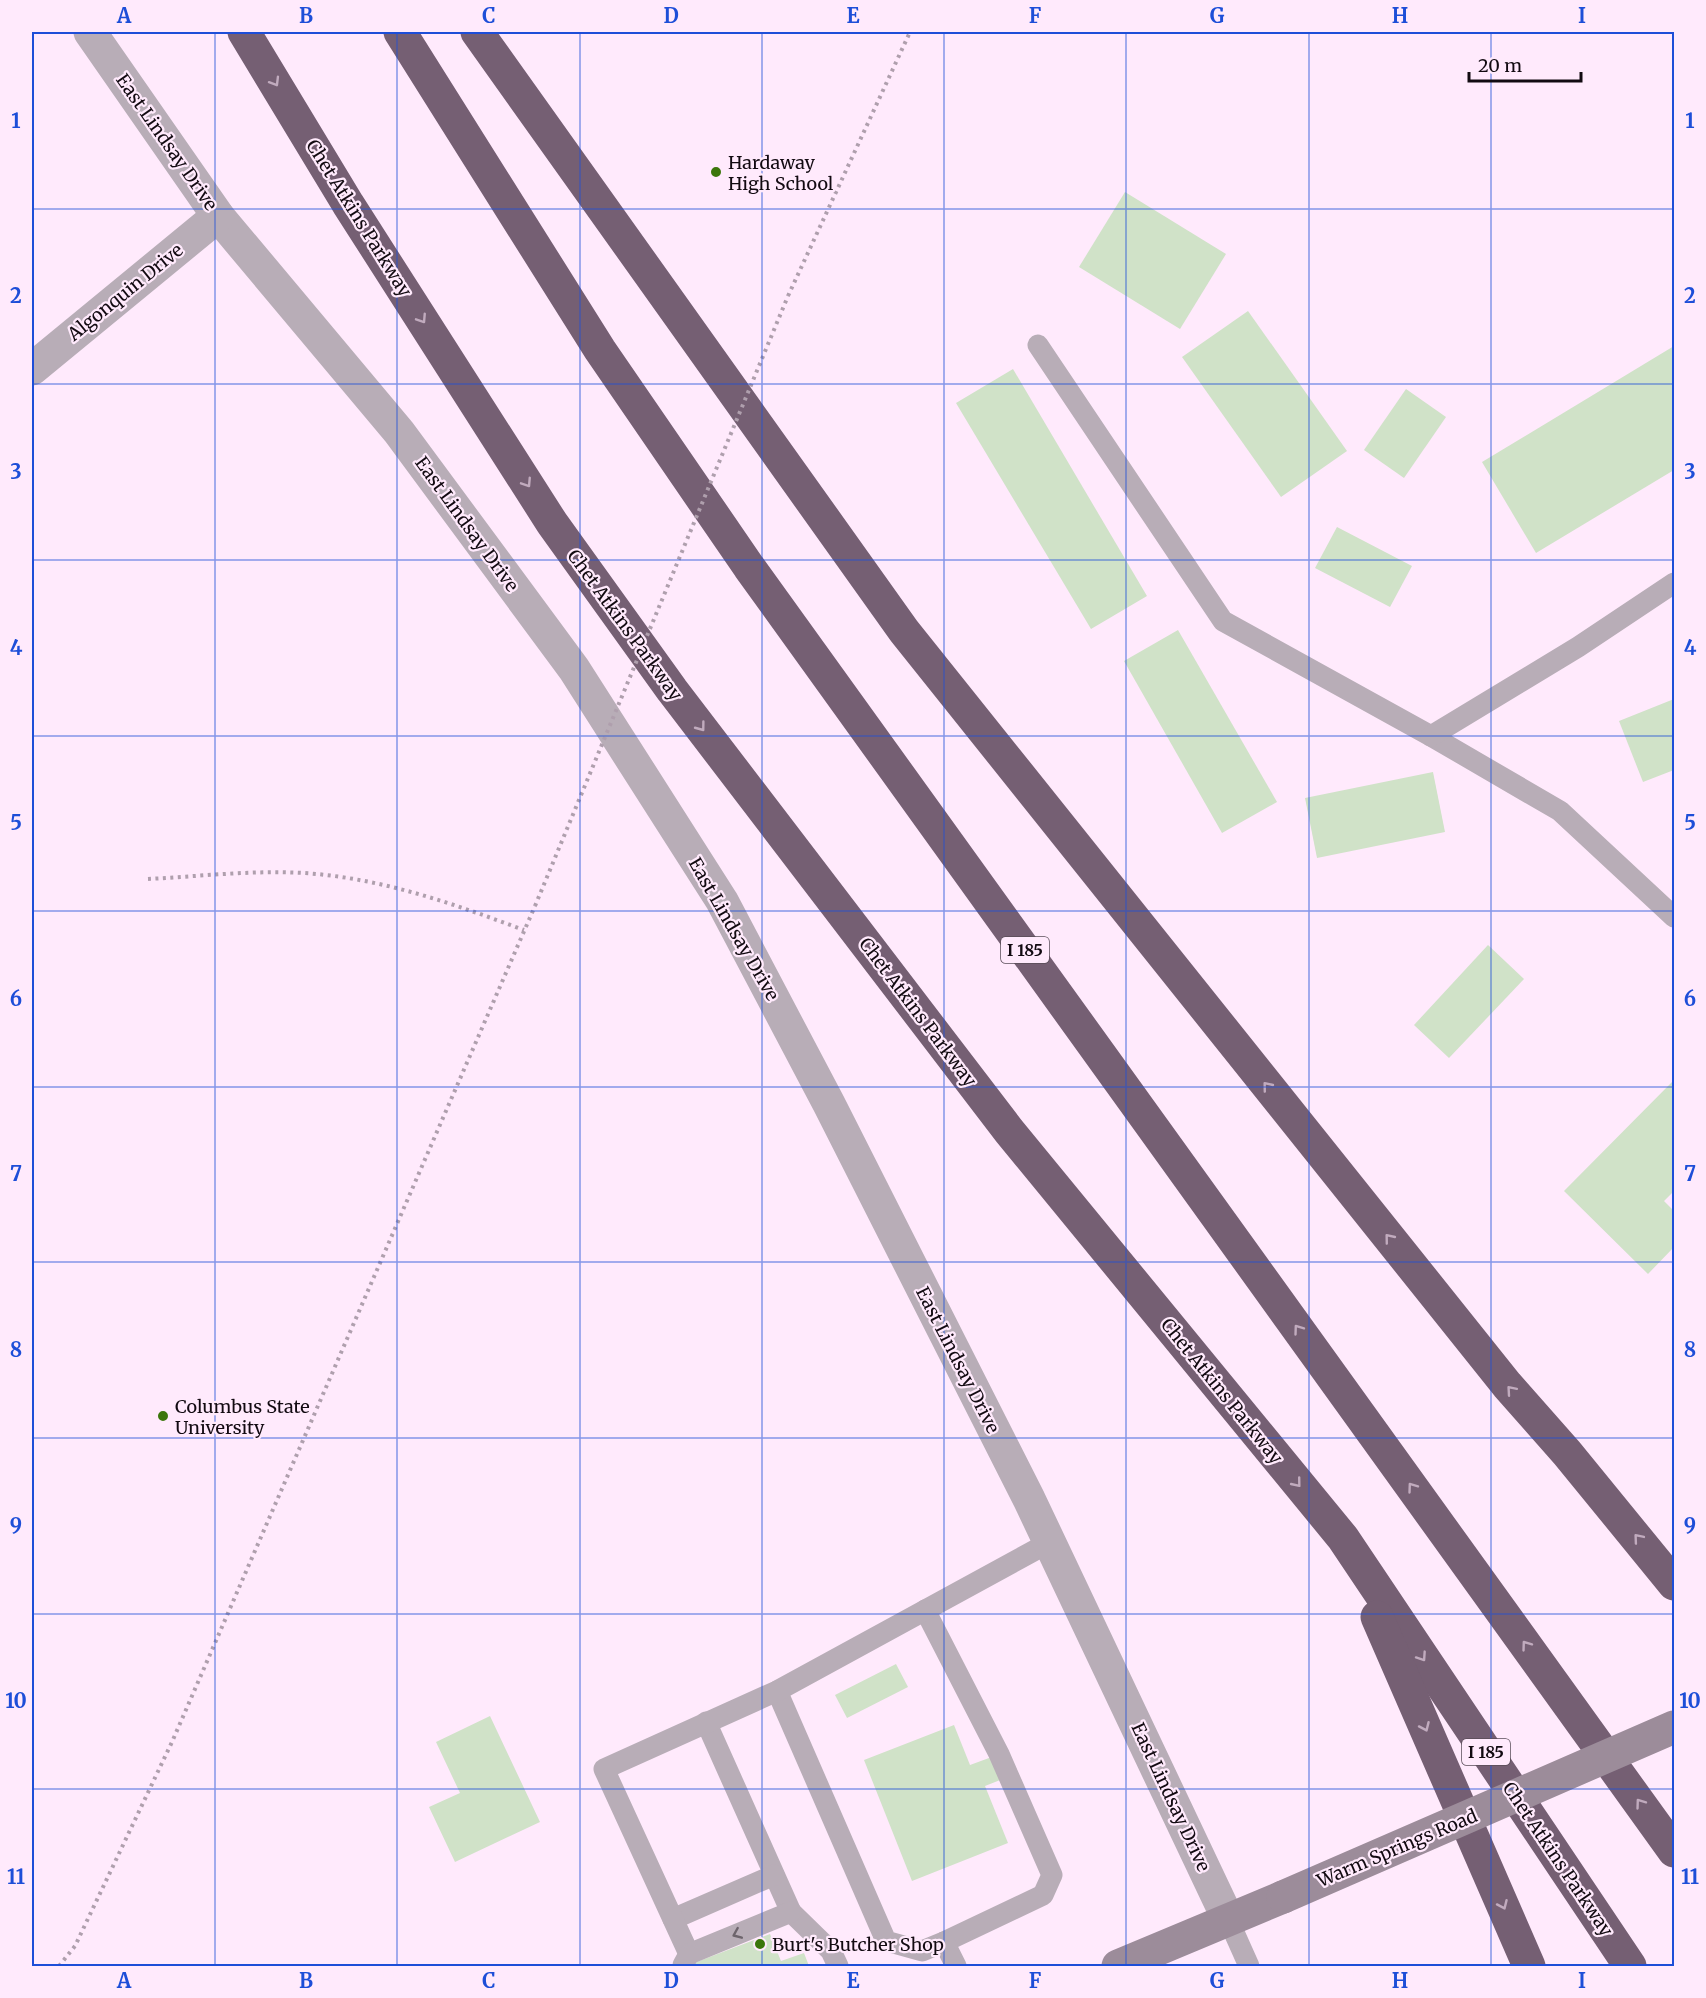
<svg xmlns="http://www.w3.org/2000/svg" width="1706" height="1998" viewBox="0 0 1706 1998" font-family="Merriweather,serif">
  <rect width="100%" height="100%" fill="#ffeafc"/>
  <g fill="#d0e2c8">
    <polygon points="1125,192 1226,254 1180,329 1079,267"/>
    <polygon points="1248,311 1347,451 1281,497 1182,357"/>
    <polygon points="1674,346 1674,470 1536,553 1482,462"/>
    <polygon points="1013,369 1147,596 1091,629 956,403"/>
    <polygon points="1406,389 1446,417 1404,478 1364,450"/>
    <polygon points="1337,527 1412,566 1390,607 1315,568"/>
    <polygon points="1178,630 1277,802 1222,833 1124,661"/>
    <polygon points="1674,699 1674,770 1643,782 1619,721"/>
    <polygon points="1433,772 1445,832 1317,858 1305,798"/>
    <polygon points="1488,945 1524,979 1449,1058 1414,1025"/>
    <polygon points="1674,1080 1674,1191 1664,1201 1674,1211 1674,1247 1648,1274 1564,1191"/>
    <polygon points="896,1664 908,1687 847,1718 835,1695"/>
    <polygon points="490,1716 540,1822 455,1862 429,1807 460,1793 436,1742"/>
    <polygon points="954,1725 970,1765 1008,1751 1018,1773 985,1786 1008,1843 912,1881 864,1760"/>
    <polygon points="770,1934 781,1961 804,1953 809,1966 686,1966"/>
  </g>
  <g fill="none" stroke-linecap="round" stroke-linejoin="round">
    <g stroke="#af9fad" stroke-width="4" stroke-dasharray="3 4.5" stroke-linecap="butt">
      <polyline points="788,296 910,32"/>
      <path d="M148,879c59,-3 120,-11 178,-4 70,8 133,31 198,55"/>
      <polyline points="59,1966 75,1946 172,1742 535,906"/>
    </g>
    <g stroke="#b8adb7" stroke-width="21">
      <polyline points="1038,345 1223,621 1431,736 1560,811 1674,917"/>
      <polyline points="1431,736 1578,647 1674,583"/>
      <polyline points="925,1610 999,1754 1052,1875 1043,1895 944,1942"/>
      <polyline points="777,1691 886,1941 922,1951 944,1942 956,1966"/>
      <polyline points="706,1722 791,1912 831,1951 838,1966"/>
      <polyline points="673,1919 774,1875"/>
      <polyline points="1228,1919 1249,1966"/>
      <polyline points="689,1954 604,1769 777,1691 1050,1542"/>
      <polyline points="683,1965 689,1954 791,1912"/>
    </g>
    <g stroke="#b8adb7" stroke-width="33">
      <polyline points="90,32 218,216 399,432 574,669 722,901 829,1104 1029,1499 1228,1919"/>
      <polyline points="32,369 218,216"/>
    </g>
    <polyline stroke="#9c8c9a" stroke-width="33" points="1118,1966 1283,1897"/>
    <g stroke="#755f73" stroke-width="33">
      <polyline points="244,32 348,204 552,523 672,690 1009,1131 1343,1538 1630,1966"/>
      <polyline points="400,32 600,350 749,567 1674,1851"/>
      <polyline points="477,32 904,631 1507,1385 1567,1453 1674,1584"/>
      <polyline points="1377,1617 1529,1966"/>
    </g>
    <polyline stroke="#af9fad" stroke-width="4" stroke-dasharray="3 4.5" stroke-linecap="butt" points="535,906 788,296"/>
    <polyline stroke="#9c8c9a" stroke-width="33" points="1283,1897 1674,1727"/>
  </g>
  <defs><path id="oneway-chevron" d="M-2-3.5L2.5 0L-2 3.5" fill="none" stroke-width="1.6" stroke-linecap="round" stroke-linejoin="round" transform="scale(1.5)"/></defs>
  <g stroke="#c1abbe">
    <use href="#oneway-chevron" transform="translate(275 82) rotate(59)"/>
    <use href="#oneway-chevron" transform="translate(422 319) rotate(57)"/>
    <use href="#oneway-chevron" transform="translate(527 483) rotate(57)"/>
    <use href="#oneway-chevron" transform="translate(701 727) rotate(53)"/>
    <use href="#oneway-chevron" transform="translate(1267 1086) rotate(-129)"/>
    <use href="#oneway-chevron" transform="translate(1389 1238) rotate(-129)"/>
    <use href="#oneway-chevron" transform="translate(1298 1329) rotate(-126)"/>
    <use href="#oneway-chevron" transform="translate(1511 1390) rotate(-131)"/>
    <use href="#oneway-chevron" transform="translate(1297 1483) rotate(51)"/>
    <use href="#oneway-chevron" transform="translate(1412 1487) rotate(-126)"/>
    <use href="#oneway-chevron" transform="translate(1638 1538) rotate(-130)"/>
    <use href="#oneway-chevron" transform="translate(1526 1645) rotate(-126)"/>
    <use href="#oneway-chevron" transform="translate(1422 1657) rotate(56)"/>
    <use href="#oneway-chevron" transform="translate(1425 1727) rotate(66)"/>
    <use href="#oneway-chevron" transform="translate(1640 1803) rotate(-126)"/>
    <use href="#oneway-chevron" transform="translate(1503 1905) rotate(66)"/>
  </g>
  <use stroke="#6d646c" href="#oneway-chevron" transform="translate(737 1934) rotate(157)"/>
  <path fill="none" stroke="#1d4ed8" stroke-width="1.5" stroke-opacity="0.55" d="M215,32v1934M397,32v1934M580,32v1934M762,32v1934M944,32v1934M1126,32v1934M1309,32v1934M1491,32v1934M32,209h1642M32,384h1642M32,560h1642M32,736h1642M32,911h1642M32,1087h1642M32,1262h1642M32,1438h1642M32,1614h1642M32,1789h1642"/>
  <g fill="#3b760b" stroke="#ffeafc" stroke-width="2">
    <circle cx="716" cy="172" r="6"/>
    <circle cx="163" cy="1416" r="6"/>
    <circle cx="760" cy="1944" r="6"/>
  </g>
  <g text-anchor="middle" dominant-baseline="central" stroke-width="4.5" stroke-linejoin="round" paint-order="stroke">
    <g fill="#ffeafc" stroke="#594d58" stroke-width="1.5">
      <rect x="1001" y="937" width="48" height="26" rx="4.5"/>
      <rect x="1462" y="1739" width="48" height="26" rx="4.5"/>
    </g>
    <g font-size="16" font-weight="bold" fill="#120a11">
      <text x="1025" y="950">I 185</text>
      <text x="1486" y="1752">I 185</text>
    </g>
    <g font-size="18" fill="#120a11" stroke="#ffeafc">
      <text transform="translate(167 142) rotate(55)">East Lindsay Drive</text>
      <text transform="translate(359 218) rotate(58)">Chet Atkins Parkway</text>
      <text transform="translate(125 292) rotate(-39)">Algonquin Drive</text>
      <text transform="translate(467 524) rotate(54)">East Lindsay Drive</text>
      <text transform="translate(625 625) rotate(54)">Chet Atkins Parkway</text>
      <text transform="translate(734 929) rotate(60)">East Lindsay Drive</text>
      <text transform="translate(918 1012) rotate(53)">Chet Atkins Parkway</text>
      <text transform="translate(958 1360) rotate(63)">East Lindsay Drive</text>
      <text transform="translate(1222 1391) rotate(51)">Chet Atkins Parkway</text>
      <text transform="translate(1171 1797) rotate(65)">East Lindsay Drive</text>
      <text transform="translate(1397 1848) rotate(-23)">Warm Springs Road</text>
      <text transform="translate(1558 1859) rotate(56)">Chet Atkins Parkway</text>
    </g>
    <g font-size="18" fill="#120a11" stroke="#ffeafc" text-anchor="start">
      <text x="728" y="162">Hardaway<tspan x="728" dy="21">High School</tspan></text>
      <text x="175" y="1406">Columbus State<tspan x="175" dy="21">University</tspan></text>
      <text x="772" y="1944">Burt's Butcher Shop</text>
    </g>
  </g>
  <rect width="1706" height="1998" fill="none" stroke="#ffeafc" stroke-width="66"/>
  <path d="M1469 72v9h112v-9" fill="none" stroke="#120a11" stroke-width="3"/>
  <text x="1478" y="72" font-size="18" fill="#120a11" stroke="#ffeafc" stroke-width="4.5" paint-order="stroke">20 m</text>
  <rect x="33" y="33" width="1640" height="1932" fill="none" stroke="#1d4ed8" stroke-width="2"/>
  <g font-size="20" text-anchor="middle" font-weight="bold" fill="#1d4ed8">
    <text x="124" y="23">A</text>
    <text x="306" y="23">B</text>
    <text x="489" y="23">C</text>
    <text x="671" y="23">D</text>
    <text x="853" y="23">E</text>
    <text x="1035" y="23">F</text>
    <text x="1217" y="23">G</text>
    <text x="1400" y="23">H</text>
    <text x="1582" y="23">I</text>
    <text x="16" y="128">1</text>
    <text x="1690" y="128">1</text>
    <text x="16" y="303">2</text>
    <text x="1690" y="303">2</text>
    <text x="16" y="479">3</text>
    <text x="1690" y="479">3</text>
    <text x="16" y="655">4</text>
    <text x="1690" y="655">4</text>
    <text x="16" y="830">5</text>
    <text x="1690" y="830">5</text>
    <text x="16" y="1006">6</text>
    <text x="1690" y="1006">6</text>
    <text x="16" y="1181">7</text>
    <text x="1690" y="1181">7</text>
    <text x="16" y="1357">8</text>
    <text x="1690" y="1357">8</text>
    <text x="16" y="1533">9</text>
    <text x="1690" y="1533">9</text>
    <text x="16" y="1708">10</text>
    <text x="1690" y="1708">10</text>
    <text x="16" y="1884">11</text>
    <text x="1690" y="1884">11</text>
    <text x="124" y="1988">A</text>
    <text x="306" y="1988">B</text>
    <text x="489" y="1988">C</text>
    <text x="671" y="1988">D</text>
    <text x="853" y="1988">E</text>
    <text x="1035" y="1988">F</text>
    <text x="1217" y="1988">G</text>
    <text x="1400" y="1988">H</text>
    <text x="1582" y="1988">I</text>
  </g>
</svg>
